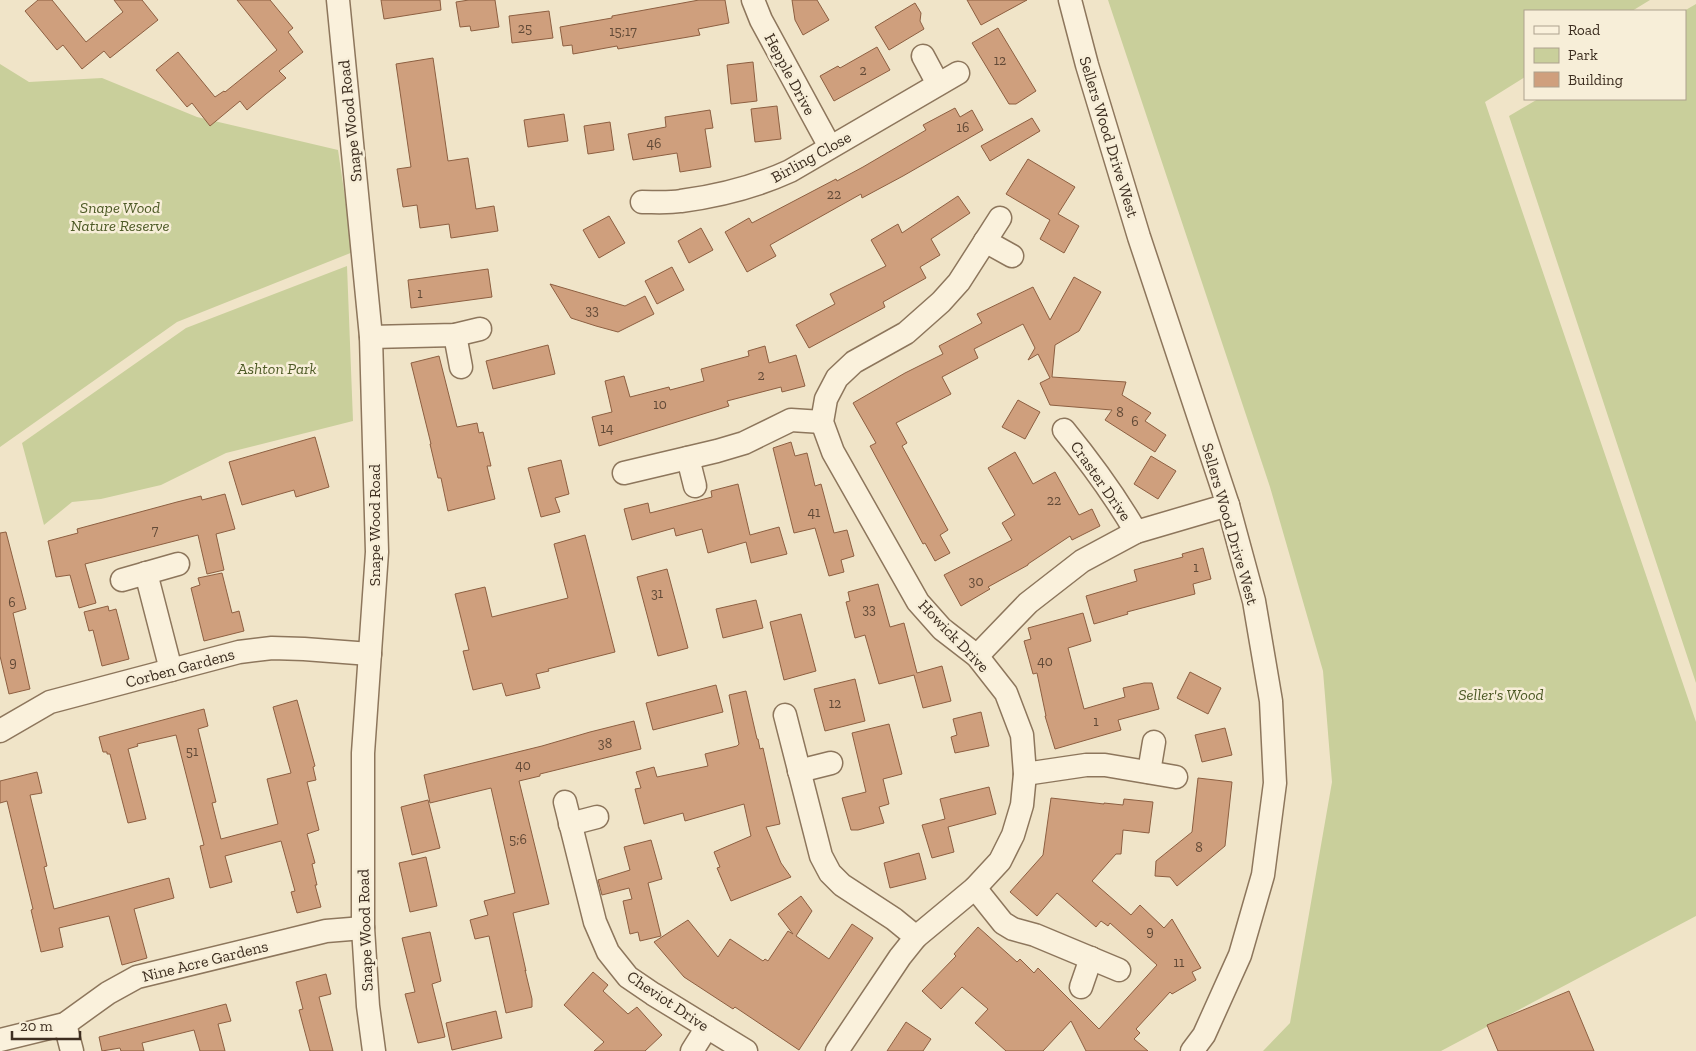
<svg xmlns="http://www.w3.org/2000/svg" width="1696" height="1051" viewBox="0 0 1696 1051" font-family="'Zilla Slab',serif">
  <rect width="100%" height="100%" fill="#f0e4c8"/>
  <g fill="#c9cf9b">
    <polygon points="1108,0 1650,0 1632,11 1525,11 1525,77 1485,102 1696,722 1696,916 1441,1051 1263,1051 1290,1023 1332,782 1323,671 1270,487"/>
    <polygon points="1696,4 1696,683 1509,116 1538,99 1685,99 1684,11"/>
    <polygon points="0,64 29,82 102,78 197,117 338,150 353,252 177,322 0,447"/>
    <polygon points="347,266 353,421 226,453 161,485 101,499 72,502 44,525 22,443 186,328"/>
  </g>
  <g fill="#cf9f7d" stroke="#8d5f41">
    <polygon points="38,0 52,0 86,42 123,12 114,0 142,0 158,20 110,58 104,51 82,69 63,45 57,50 25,11"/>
    <polygon points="237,0 270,0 293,28 288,32 303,52 279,71 286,78 266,94 247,110 240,101 210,126 192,103 187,107 156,70 178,52 215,97 224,91 225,92 277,50"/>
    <polygon points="381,0 440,0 441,10 384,19"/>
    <polygon points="469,0 495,0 499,27 471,31 470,26 460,27 456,2"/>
    <polygon points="699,0 725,0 729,23 698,29 700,35 618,49 617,46 573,54 572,45 563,46 560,27 612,18 612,16"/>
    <polygon points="792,0 817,0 829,20 803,35 795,20"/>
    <polygon points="967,0 1027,0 981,25"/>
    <polygon points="915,3 921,13 920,21 924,29 889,50 875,27"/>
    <polygon points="549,11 553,38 512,43 509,16"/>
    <polygon points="998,28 1036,91 1016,104 1009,104 972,43"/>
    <polygon points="877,47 890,70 834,101 820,76 838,66 840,68"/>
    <polygon points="433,58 448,161 468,158 476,209 494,206 498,231 451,238 449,224 420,228 417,205 403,207 397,169 411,167 396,64"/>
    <polygon points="753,62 757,101 731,104 727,65"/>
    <polygon points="777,106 781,139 755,142 751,109"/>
    <polygon points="955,108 960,117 972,110 983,130 903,176 862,198 861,194 770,245 776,256 747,272 725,232 749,218 752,223 836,179 837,181 863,167 926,130 923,125"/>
    <polygon points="710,110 713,128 705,129 711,167 680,172 677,153 633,160 628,134 666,127 665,117"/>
    <polygon points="564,114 568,141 528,147 524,120"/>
    <polygon points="1032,118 1040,131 990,161 981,146"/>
    <polygon points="610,122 614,150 588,154 584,126"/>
    <polygon points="1028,159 1075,187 1058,214 1079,226 1064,253 1040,239 1050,220 1006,194"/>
    <polygon points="958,196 970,213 931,239 940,255 920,267 926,278 883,302 885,307 809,348 796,325 835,304 830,294 886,266 871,240 898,224 902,233"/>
    <polygon points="609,216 625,243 599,258 583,230"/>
    <polygon points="701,228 713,250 689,263 678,241"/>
    <polygon points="672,267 684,290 657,304 645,281"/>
    <polygon points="488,269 492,297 411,308 408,280"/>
    <polygon points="1074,277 1101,292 1079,331 1055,345 1052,377 1126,382 1122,395 1151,413 1145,421 1166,435 1155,452 1105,420 1112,410 1050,405 1040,383 1050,378 1038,354 1028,360 1035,348 1023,324 974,349 978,358 942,377 951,394 896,423 907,443 902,446 907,455 948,530 940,535 950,553 935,561 925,543 923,544 870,446 876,443 853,403 905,373 943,354 939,346 982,323 977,314 1033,287 1050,320"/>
    <polygon points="550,284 625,306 645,296 654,314 618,332 596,326 571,318"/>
    <polygon points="548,345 555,374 493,389 486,361"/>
    <polygon points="765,346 769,363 796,355 805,386 782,392 781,387 727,401 729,406 599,446 592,417 612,412 605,381 624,376 630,397 669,387 670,390 704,381 701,369 749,356 748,351"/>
    <polygon points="439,356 457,427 477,423 479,433 483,432 491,466 487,466 495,499 448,511 441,478 438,478 430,444 431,444 411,363"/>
    <polygon points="1018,400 1040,412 1025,439 1002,427"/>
    <polygon points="315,437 329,487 296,497 294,490 242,505 229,462"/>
    <polygon points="791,442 795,456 807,453 815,486 821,484 834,533 847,530 854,556 841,560 844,572 829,576 815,528 794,533 773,448"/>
    <polygon points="1015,452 1033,484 1055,472 1079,515 1092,509 1100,526 1072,540 1070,536 1028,564 1028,565 988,587 990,589 961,606 944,575 1012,540 1002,523 1015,515 988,468"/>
    <polygon points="1151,456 1176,471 1158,499 1134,484"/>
    <polygon points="561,460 569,494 555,498 560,512 541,517 528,468"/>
    <polygon points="738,484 750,535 779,527 787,554 751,563 746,542 708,553 702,529 676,536 674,528 632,540 624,509 648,503 650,513 712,497 711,491"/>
    <polygon points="225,494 235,529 216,534 224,570 207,574 198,535 85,564 96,603 79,608 70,575 56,577 48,541 78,533 77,529 177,502 201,496 202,500"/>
    <polygon points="6,532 26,609 13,613 30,689 9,694 0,656 0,533"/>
    <polygon points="585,535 615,652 548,669 549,671 536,674 540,688 506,696 502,683 473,690 463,651 469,650 455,594 485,587 492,617 568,598 554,544"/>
    <polygon points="1203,548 1211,579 1193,584 1195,594 1127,612 1128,614 1094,624 1086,596 1137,581 1134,570 1183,557 1182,554"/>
    <polygon points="667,569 688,648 658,656 637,577"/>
    <polygon points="222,573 232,613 239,611 244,631 204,641 191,588 200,585 198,578"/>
    <polygon points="878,584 890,627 904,623 917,673 942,666 951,701 923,708 914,675 879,684 865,635 855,638 846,602 850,601 848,592"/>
    <polygon points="756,600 763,628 723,638 716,609"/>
    <polygon points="108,606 109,611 116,609 129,659 102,666 93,630 89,631 84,612"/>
    <polygon points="1083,613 1091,641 1068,648 1084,709 1125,697 1123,688 1144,683 1152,683 1159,709 1118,720 1121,730 1055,749 1045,716 1046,716 1037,673 1033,674 1024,641 1031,639 1028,628"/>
    <polygon points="801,614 816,671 784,680 770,622"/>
    <polygon points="1190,672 1221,688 1208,714 1177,698"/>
    <polygon points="855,679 865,721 825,731 814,689"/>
    <polygon points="716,685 723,712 653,730 646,703"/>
    <polygon points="746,691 757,739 758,739 760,749 763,748 780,824 766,827 781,863 791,877 731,901 717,868 720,867 714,852 751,836 744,804 685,821 683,813 644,824 635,789 641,788 636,772 654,767 657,777 708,766 705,754 737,746 739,744 729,695"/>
    <polygon points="297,700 315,766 313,767 316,780 307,782 319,830 307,834 315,863 312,864 317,885 315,885 321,907 297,913 291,892 295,891 281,841 225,856 232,882 210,888 200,846 204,845 176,735 137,744 138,746 128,749 146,819 128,823 110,754 107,754 107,752 103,752 99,737 204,709 208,726 198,729 216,802 212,803 221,839 278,824 267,779 291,773 273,707"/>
    <polygon points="981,712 989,746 955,753 951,737 957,735 953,719"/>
    <polygon points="634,721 641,749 540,774 540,776 519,781 549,904 513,913 526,971 525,970 532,999 532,1007 506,1013 489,936 475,939 470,920 488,915 484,901 515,893 491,788 430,803 424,775 542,746 590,732"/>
    <polygon points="889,724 902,774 883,779 889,804 879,807 884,823 858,830 851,830 842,798 866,792 852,733"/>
    <polygon points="1225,728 1232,755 1202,762 1195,735"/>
    <polygon points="37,772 42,793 30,795 47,866 44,867 54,909 169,878 174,898 134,909 147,958 122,965 109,916 59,928 63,947 41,952 31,910 33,909 7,801 0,803 0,781"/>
    <polygon points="1198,778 1232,782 1225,846 1177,886 1170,877 1155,876 1156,861 1192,832"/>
    <polygon points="989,787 996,814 948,827 954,852 932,858 922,825 945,819 940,799"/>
    <polygon points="1051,798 1104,804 1104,803 1123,805 1124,799 1153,802 1149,833 1123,830 1121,854 1116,854 1092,881 1131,915 1140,905 1164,928 1172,919 1201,968 1192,972 1196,980 1172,994 1170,992 1136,1029 1140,1033 1134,1039 1148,1051 1086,1051 1071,1021 1043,1051 1006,1051 975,1023 988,1009 962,987 941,1009 922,991 956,956 954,954 978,927 1017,962 1020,959 1034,973 1038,968 1099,1029 1157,965 1110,923 1108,926 1101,921 1096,927 1057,893 1037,916 1010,892 1043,855"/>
    <polygon points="428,800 440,848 412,855 401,807"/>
    <polygon points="651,840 662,879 648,883 661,936 640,941 638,932 630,934 623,901 632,899 629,888 602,895 598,880 630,870 624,847"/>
    <polygon points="919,853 926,879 890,888 884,863"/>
    <polygon points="426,857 437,906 410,912 399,863"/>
    <polygon points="801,896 812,911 796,936 829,959 852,924 873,938 799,1050 735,1007 733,1009 684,977 654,942 688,920 718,957 730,939 763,961 765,959 768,961 788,931 793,934 778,914"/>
    <polygon points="430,932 441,981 432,984 445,1037 418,1043 405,994 415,992 402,938"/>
    <polygon points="593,972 608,985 603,991 628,1014 637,1007 662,1035 645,1051 594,1051 604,1042 564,1005"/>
    <polygon points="326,974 331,994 319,997 333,1051 310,1051 299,1010 303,1009 296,982"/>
    <polygon points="1569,991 1594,1051 1498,1051 1487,1025"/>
    <polygon points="226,1004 231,1021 218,1024 225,1051 200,1051 194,1030 142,1043 144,1051 121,1051 120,1048 102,1051 99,1037"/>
    <polygon points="496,1011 502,1038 452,1050 446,1023"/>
    <polygon points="906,1022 931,1039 923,1051 887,1051"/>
  </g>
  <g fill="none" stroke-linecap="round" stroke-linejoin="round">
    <defs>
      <g id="minor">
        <polyline points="338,0 371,337 377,552 363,753 363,928 368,1006 374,1051"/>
        <polyline points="753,0 761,20 830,147"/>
        <polyline points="1070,0 1087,65 1139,237 1228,505 1254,601 1271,701 1275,783 1263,875 1240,955 1204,1035 1192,1051"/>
        <polyline points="923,56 938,84"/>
        <path d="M642,202c13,0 27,1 39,-1 38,-5 74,-14 109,-30l168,-98"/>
        <polyline points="985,241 1012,256"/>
        <polyline points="455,335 461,367"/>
        <polyline points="371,337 455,335 480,329"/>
        <path d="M1064,430c27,33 51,66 72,102"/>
        <polyline points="688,458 695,486"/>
        <polyline points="624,473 717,451 744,443 791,420 822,422"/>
        <polyline points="146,573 171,670"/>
        <polyline points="122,580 178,564"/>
        <polyline points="977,656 1028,603 1082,561 1136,532 1228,505"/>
        <polyline points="785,715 821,856 830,873 842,885 894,919 916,937"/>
        <polyline points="0,731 50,702 239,652 272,648 304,649 370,654"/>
        <polyline points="799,771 831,763"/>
        <polyline points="1149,772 1154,742"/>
        <polyline points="1025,774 1086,765 1105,765 1176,777"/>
        <polyline points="565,802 595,922 608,952 628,977 653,994 746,1051"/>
        <polyline points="570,824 597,817"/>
        <polyline points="975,888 1003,923 1013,929 1035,935 1119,970"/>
        <polyline points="1081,987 1091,958"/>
        <polyline points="65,1024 72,1051"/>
        <polyline points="0,1040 65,1024 108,993 137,977 326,931 363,928"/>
        <polyline points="692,1051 707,1027"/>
        <polyline points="837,1051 900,957 916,937 975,888 1000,861 1013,835 1022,805 1025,774 1022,735 1006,693 977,656 942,629 918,602 833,452 822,422 826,399 837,378 854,362 906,333 941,302 959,282 1000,218"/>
      </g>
    </defs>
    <use href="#minor" stroke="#8d765c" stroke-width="25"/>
    <use href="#minor" stroke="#faf1dc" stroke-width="22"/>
  </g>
  <g text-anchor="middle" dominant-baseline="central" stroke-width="5" stroke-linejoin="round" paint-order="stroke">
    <g font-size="14" fill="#624a37">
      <text x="525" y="28">25</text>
      <text x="623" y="31">15;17</text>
      <text x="1000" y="60">12</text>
      <text x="863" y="70">2</text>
      <text x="963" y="127">16</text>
      <text x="654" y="143">46</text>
      <text x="834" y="194">22</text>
      <text x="420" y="293">1</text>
      <text x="592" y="310">33</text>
      <text x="761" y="375">2</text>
      <text x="660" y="404">10</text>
      <text x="1120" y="412">8</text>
      <text x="1135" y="421">6</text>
      <text x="607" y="428">14</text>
      <text x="1054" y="500">22</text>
      <text x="814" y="512">41</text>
      <text x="155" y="530">7</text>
      <text x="1196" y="567">1</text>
      <text x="976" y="581">30</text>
      <text x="657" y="593">31</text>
      <text x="12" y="602">6</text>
      <text x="869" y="609">33</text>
      <text x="1045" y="661">40</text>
      <text x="13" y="662">9</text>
      <text x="835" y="703">12</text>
      <text x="1096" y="721">1</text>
      <text x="605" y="743">38</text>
      <text x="192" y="751">51</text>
      <text x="523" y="765">40</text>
      <text x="518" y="839">5;6</text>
      <text x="1199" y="847">8</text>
      <text x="1150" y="931">9</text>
      <text x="1179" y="962">11</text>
    </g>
    <g font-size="16" fill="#3d2e20" stroke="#f7eed8">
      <text transform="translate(790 74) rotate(62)">Hepple Drive</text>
      <text transform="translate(350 121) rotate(-96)">Snape Wood Road</text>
      <text transform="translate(1109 137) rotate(73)">Sellers Wood Drive West</text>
      <text transform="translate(811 157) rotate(-29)">Birling Close</text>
      <text transform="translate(1101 481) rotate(55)">Craster Drive</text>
      <text transform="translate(1230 524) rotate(74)">Sellers Wood Drive West</text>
      <text transform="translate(374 525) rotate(-90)">Snape Wood Road</text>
      <text transform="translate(954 636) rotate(46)">Howick Drive</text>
      <text transform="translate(180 668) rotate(-15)">Corben Gardens</text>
      <text transform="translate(365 930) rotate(-92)">Snape Wood Road</text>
      <text transform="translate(205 961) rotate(-14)">Nine Acre Gardens</text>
      <text transform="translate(668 1001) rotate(34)">Cheviot Drive</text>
    </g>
    <g font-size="16" font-style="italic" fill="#4d5a26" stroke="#f7eed8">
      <text x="120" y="207">Snape Wood<tspan x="120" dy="18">Nature Reserve</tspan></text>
      <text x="277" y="368">Ashton Park</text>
      <text x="1501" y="694">Seller's Wood</text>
    </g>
  </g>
  <rect x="1524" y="10" width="162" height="90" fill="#f7eed8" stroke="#ada18e"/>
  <rect x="1534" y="26" width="25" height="8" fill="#faf1dc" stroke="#ada18e"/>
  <text x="1568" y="35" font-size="15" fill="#3d2e20">Road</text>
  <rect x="1534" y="48" width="25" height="15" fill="#c9cf9b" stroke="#ada18e"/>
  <text x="1568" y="60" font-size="15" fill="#3d2e20">Park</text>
  <rect x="1534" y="72" width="25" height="15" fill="#cf9f7d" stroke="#ada18e"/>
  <text x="1568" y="85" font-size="15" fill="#3d2e20">Building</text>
  <path d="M12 1031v8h68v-8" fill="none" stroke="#3d2e20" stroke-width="2.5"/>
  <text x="20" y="1031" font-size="15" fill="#3d2e20" stroke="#f7eed8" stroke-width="4" paint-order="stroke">20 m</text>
</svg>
